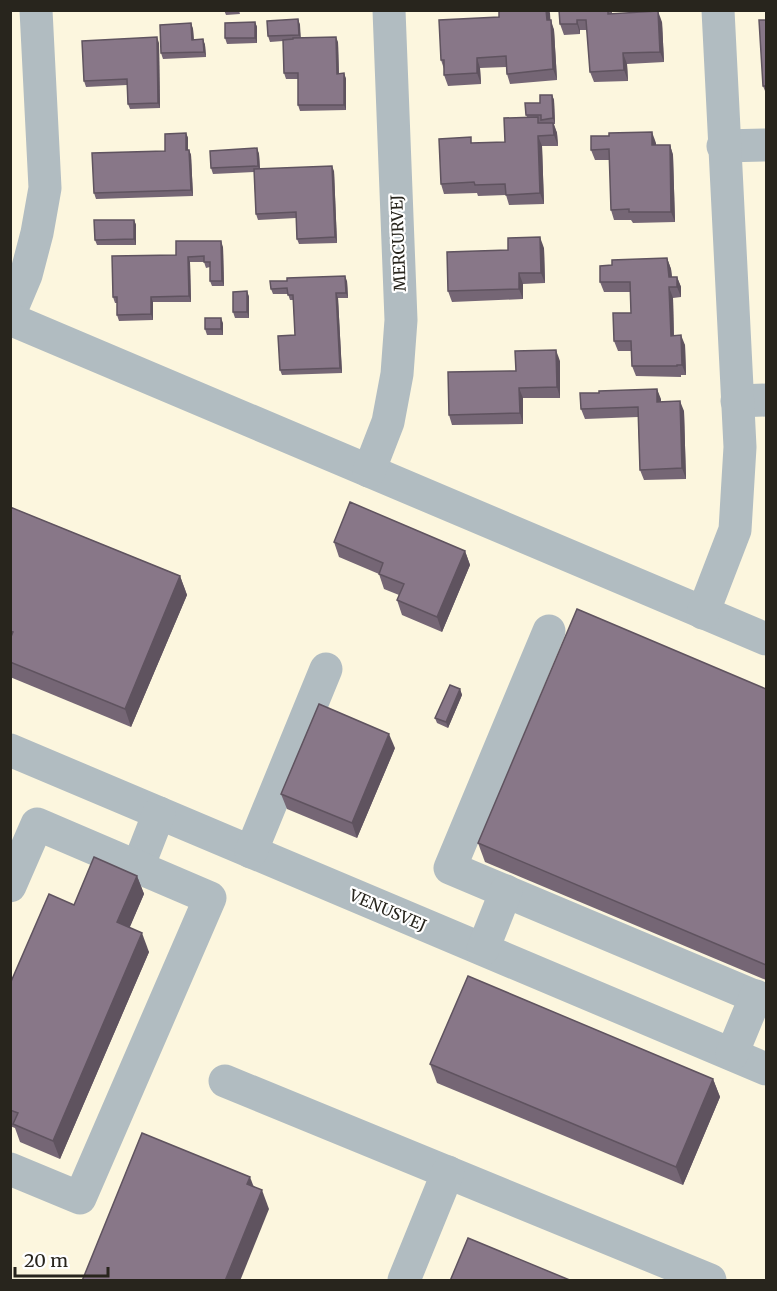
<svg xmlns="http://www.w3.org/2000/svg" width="777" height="1291" viewBox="0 0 777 1291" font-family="Merriweather,serif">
  <rect width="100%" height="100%" fill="#fcf6de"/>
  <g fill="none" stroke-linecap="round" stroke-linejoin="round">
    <g stroke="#b1bcc1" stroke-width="33">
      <polyline points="723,146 766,145"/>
      <polyline points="10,313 26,275 37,233 45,188 36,10"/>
      <polyline points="10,319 766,639"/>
      <polyline points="737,401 766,400"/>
      <polyline points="369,471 388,422 397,374 401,320 389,10"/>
      <polyline points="703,613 735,530 740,447 718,10"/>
      <polyline points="549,631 450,868 766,1001"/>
      <polyline points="10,750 766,1069"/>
      <polyline points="251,852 326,669"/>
      <polyline points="138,867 159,813"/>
      <polyline points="10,886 37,824 210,898 80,1198 10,1169"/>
      <polyline points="483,949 506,891"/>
      <polyline points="732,1054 756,996"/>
      <polyline points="225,1081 710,1280"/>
      <polyline points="404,1280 448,1172"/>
    </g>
  </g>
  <g fill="#756675">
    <polygon points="224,10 239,10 240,14 226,15"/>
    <polygon points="559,10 612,10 612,13 662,22 664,62 627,64 628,81 594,82 590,72 587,30 580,30 580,34 564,35 560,24"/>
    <polygon points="550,13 550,20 554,30 557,80 510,84 507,74 506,67 480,68 481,84 448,86 444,75 444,69 441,60 499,17"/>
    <polygon points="298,19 300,25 300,38 338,42 339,74 344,73 346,79 346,110 300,111 298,105 298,79 286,79 284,73 283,41 270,42 268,36"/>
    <polygon points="766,20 766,91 765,91 763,86"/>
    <polygon points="255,22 257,27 257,43 227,44 225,38"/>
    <polygon points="191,23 193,29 194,40 203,39 205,45 206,57 163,59 161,53"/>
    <polygon points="159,43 160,108 130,109 128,104 127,85 86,87 84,81"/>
    <polygon points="552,95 554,100 555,124 554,124 557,133 558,146 542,146 544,204 509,205 506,195 478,196 477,193 444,194 441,184 473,143 505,142 527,117 526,115 540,103"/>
    <polygon points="186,133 188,138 188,150 189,150 191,155 193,196 96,199 94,193 165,151"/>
    <polygon points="656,143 656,145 670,145 673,155 675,222 633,223 631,220 614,220 611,210 610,160 595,160 591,150"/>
    <polygon points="257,148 259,154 260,169 334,171 337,243 299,244 297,239 296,218 258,220 256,214 254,172 213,174 211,168"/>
    <polygon points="134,220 136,225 136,245 97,245 95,240"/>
    <polygon points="223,247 224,286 212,286 210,281 210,267 206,268 204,262 190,262 191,302 153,302 153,320 119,321 117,315 117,303 115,303 113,297 176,255"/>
    <polygon points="544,248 545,283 523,284 523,299 452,302 448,291 508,250"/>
    <polygon points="667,258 671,269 672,277 677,277 681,287 681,297 673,298 674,335 685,345 686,375 681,375 681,377 636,376 632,366 632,351 618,351 614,341 631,313 630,292 604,292 600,282 612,265"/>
    <polygon points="347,281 348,298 338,298 342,373 282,375 280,370 295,335 293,300 290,300 288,294 273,294 271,289"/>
    <polygon points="247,291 249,297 249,318 235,318 233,312"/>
    <polygon points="223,323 223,335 207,335 205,329"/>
    <polygon points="560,361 560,398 523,398 523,424 452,425 449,415 516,371"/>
    <polygon points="657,389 661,402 684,411 686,479 644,480 640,470 638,417 585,419 581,409 599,393"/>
    <polygon points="10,507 180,576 187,595 131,727 10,677"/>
    <polygon points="334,542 465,551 470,565 442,632 402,615 397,600 399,595 384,589 379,574 339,557"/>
    <polygon points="460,689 462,695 448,728 437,723 435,718"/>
    <polygon points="766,689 766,980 485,862 478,843"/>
    <polygon points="395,748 357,838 287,809 281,794"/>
    <polygon points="137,876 144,894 129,928 149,952 60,1159 20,1142 15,1128 10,1126 10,984 74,905"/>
    <polygon points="430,1064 713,1079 720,1097 683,1185 437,1083"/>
  </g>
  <g fill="#5f535f">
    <polygon points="546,10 549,10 550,13 551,30 547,20"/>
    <polygon points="658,11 662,22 664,62 660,52"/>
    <polygon points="298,19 300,25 301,40 299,35"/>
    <polygon points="551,20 554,30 557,80 553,69"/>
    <polygon points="577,20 580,30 580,34 577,24"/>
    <polygon points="255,22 257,27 257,43 255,38"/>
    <polygon points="191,23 193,29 194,45 192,40"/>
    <polygon points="157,37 159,43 160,108 158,103"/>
    <polygon points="336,37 338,42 339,79 337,74"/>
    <polygon points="203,39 205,45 206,57 204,52"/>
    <polygon points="623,53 627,64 628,81 624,70"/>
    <polygon points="477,58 480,68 481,84 477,73"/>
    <polygon points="344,73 346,79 346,110 344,105"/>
    <polygon points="552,95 554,100 555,124 553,118"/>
    <polygon points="553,123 557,133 558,146 554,135"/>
    <polygon points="652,132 656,143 656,155 652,145"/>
    <polygon points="186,133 188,138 188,155 186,150"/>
    <polygon points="538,136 542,146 544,204 540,193"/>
    <polygon points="670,145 673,155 675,222 671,212"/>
    <polygon points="257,148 259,154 260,171 258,166"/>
    <polygon points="189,150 191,155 193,196 191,190"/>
    <polygon points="332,166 334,171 337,243 335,237"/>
    <polygon points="134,220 136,225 136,245 134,239"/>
    <polygon points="540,237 544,248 545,283 541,273"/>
    <polygon points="221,241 223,247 224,286 222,281"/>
    <polygon points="188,257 190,262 191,302 189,296"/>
    <polygon points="667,258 671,269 673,287 669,277"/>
    <polygon points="519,273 523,284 523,299 519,289"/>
    <polygon points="345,276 347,281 348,298 346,293"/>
    <polygon points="677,277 681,287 681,297 677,287"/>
    <polygon points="669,287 673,298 674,346 671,336"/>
    <polygon points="247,291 249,297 249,318 247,312"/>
    <polygon points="336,293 338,298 342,373 340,368"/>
    <polygon points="151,297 153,302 153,320 151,314"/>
    <polygon points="221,318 223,323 223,335 221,329"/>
    <polygon points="681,335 685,345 686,375 682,365"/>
    <polygon points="556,350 560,361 560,398 557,387"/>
    <polygon points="519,388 523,398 523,424 520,413"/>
    <polygon points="657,389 661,399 661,412 657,402"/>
    <polygon points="680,401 684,411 686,479 682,468"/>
    <polygon points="465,551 470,565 442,632 437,617"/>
    <polygon points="180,576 187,595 131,727 125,709"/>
    <polygon points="460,689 462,695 448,728 446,722"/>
    <polygon points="389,734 395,748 357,838 352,823"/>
    <polygon points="137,876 144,894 124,941 117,922"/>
    <polygon points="142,933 149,952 60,1159 53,1141"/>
    <polygon points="713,1079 720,1097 683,1185 676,1167"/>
    <polygon points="250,1177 257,1195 247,1184"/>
    <polygon points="262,1190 269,1209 240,1281 225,1281"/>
  </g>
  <g fill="#878" stroke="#5f535f" stroke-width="1.5">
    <polygon points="499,10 546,10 547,20 551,20 553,69 507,74 506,56 477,58 477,73 444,75 444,60 441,60 439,20 499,17"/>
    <polygon points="559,10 608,10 608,14 658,11 660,52 623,53 624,70 590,72 586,20 577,20 577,24 560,24"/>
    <polygon points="298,19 299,35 268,36 267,21"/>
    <polygon points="759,20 766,20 766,86 763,86"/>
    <polygon points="255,22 255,38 225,38 225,23"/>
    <polygon points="191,23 192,40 203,39 204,52 161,53 160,25"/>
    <polygon points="157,37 158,103 128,104 127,79 84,81 82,41"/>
    <polygon points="336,37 337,74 344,73 344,105 298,105 298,73 284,73 283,40 293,39 293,38"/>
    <polygon points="540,95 552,95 553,118 541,120 541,115 526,115 525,103 540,103"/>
    <polygon points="538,117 538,123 553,123 554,135 538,136 540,193 506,195 505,184 475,185 474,182 441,184 439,139 471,137 471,143 505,142 504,118"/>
    <polygon points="652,132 652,145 670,145 671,212 629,212 629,209 611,210 609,149 591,150 591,136 609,136 609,133"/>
    <polygon points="186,133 186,150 189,150 191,190 94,193 92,153 165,151 165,134"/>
    <polygon points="257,148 258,166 211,168 210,151"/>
    <polygon points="332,166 335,237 297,239 296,212 256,214 254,169"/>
    <polygon points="94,220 134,220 134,239 95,240"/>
    <polygon points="540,237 541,273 519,273 519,289 448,291 447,252 508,250 508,238"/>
    <polygon points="176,241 221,241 222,281 210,281 210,262 204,262 204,256 188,257 189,296 151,297 151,314 117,315 117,297 113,297 112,256 176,255"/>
    <polygon points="667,258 669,277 677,277 677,287 669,287 671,336 681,335 682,365 677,365 677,366 632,366 631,341 614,341 613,313 631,313 630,282 600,282 600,266 612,265 612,260"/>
    <polygon points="345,276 346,293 336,293 340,368 280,370 278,336 295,335 293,295 288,295 287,288 271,289 270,281 287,281 287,278"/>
    <polygon points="247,291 247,312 233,312 233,292"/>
    <rect x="205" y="318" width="16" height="11"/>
    <polygon points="556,350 557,387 519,388 520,413 449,415 448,372 516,371 515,351"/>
    <polygon points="657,389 657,402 680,401 682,468 640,470 638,407 581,409 580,393 599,393 599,391"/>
    <polygon points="350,502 465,551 437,617 397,600 404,584 379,574 383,563 334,542"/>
    <polygon points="10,507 180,576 125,709 10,662 10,639 13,632 10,631"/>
    <polygon points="577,609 766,689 766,965 478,843"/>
    <polygon points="450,685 460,689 446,722 435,718"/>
    <polygon points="319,704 389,734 352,823 281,794"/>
    <polygon points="94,857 137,876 117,922 142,933 53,1141 13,1124 18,1113 10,1110 10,984 49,894 74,905"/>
    <polygon points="468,976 713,1079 676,1167 430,1064"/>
    <polygon points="142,1133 250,1177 247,1184 262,1190 225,1281 82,1281"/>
    <polygon points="468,1238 572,1281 450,1281"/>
  </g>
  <g text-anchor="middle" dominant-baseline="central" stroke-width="4.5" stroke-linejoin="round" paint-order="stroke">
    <g font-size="16" fill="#28251d" stroke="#fff">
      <text transform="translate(398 243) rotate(-92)">MERCURVEJ</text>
      <text transform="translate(388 910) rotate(23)">VENUSVEJ</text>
    </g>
  </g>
  <rect width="777" height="1291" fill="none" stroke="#28251d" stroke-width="24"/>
  <path d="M15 1267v9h93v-9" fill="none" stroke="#28251d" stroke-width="3"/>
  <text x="24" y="1267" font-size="18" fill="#28251d" stroke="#ffffff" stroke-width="4.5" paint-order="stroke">20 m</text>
</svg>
